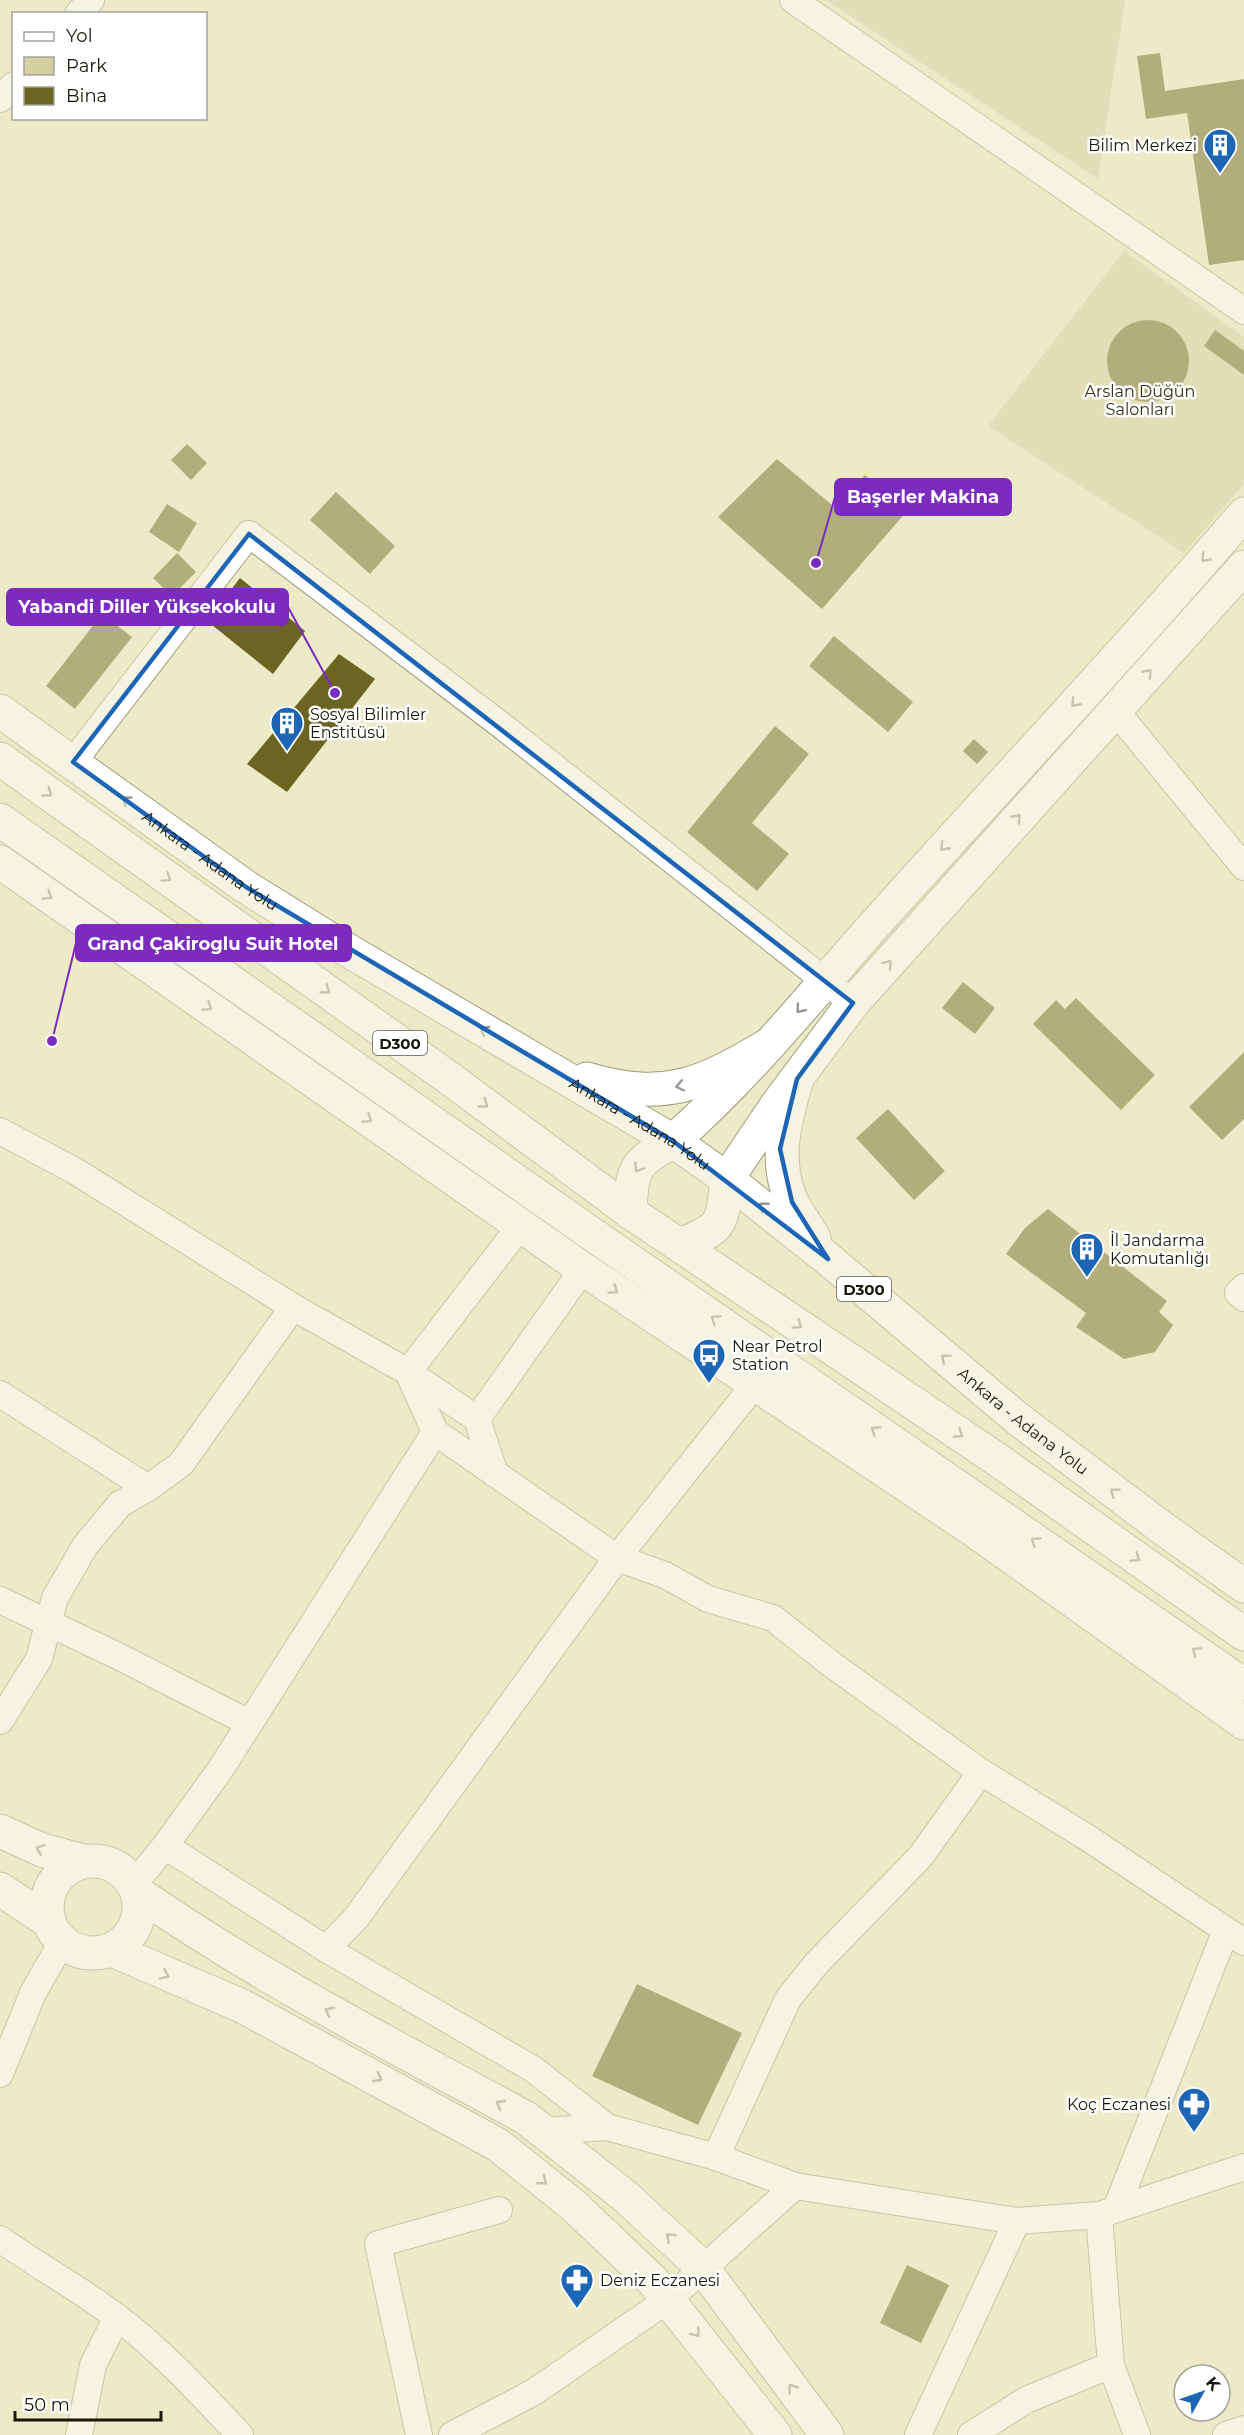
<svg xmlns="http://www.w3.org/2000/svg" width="1244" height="2435" viewBox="0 0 1244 2435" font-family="Montserrat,sans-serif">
  <rect width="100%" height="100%" fill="#edeac8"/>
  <g fill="#d4d0a3">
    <polygon points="826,0 1125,0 1098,179"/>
    <polygon points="1124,251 1244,337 1244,484 1184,553 988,426"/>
  </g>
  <g fill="#6c6522">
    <polygon points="1160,53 1165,91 1244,79 1244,260 1209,265 1187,113 1146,119 1137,56"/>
    <circle cx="1148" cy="361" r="41"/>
    <polygon points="1215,330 1244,351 1244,375 1204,346"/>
    <polygon points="187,444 207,463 191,480 171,460"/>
    <polygon points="777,459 832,505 865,475 908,510 822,609 718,517"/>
    <polygon points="336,492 395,546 370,574 310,520"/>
    <polygon points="167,504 197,523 179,552 149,532"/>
    <polygon points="177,553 196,572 172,596 153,578"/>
    <polygon points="240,578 305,631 273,674 207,621"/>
    <polygon points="102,614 132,637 75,709 46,686"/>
    <polygon points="834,636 913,702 888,732 809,666"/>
    <polygon points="339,654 375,679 287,792 247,764"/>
    <polygon points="775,726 809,754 752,823 789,854 757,891 687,832"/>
    <polygon points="974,739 988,752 977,764 963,751"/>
    <polygon points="963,982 995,1008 975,1034 942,1008"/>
    <polygon points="1076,998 1155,1075 1121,1110 1033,1024 1056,1000 1065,1009"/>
    <polygon points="1244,1052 1244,1119 1222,1140 1189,1107"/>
    <polygon points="888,1109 945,1171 914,1200 856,1138"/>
    <polygon points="1048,1209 1167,1301 1159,1312 1173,1325 1155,1352 1124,1359 1076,1327 1086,1313 1006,1254 1025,1228"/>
    <polygon points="637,1984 742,2033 698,2125 592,2076"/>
    <polygon points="907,2265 949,2285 921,2343 880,2323"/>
  </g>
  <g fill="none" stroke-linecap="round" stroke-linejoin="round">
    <defs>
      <g id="minor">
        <polyline points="793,0 1244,311"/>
        <polyline points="78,14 91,0"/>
        <polyline points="0,99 14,85"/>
        <polyline points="1115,710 1244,867"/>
        <polyline points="73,762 249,534 501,725 853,1003"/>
        <polyline points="0,1131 75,1171 293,1307 408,1372 477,1419 495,1474"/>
        <polyline points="521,1225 408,1372 435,1432 617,1558 665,1575 708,1599 773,1618 831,1664 981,1772 1091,1840 1244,1942"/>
        <polyline points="1244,1287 1238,1293 1244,1298"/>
        <polyline points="0,1394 148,1488 181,1464 293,1307"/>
        <polyline points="477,1419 583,1269"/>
        <polyline points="0,1600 120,1657 249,1723"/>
        <polyline points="0,1721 39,1659 55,1598 85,1546 120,1504 148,1488"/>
        <polyline points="165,1846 326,1949 533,2069 607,2127"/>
        <polyline points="130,1878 143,1873 165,1846 220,1770 435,1432"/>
        <polyline points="326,1949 356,1918 617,1558 755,1384"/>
        <polyline points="0,2074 33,1993 62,1942"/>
        <polyline points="543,2131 607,2127 716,2157 795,2186 1017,2221 1099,2215 1244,2167"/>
        <polyline points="716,2157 788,1999 816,1964 921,1856 981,1772"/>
        <polyline points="1116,2209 1226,1930"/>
        <polyline points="1099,2215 1111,2365 1137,2435"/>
        <path d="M0,2239c39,28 81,50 118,79 45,34 83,76 122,117"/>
        <polyline points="79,2435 93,2365 117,2317"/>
        <polyline points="419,2435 378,2244 499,2210"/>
        <polyline points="452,2435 534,2392 669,2299 795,2186"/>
        <polyline points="918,2435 1017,2221"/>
        <polyline points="971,2435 1026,2400 1111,2365"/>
        <polyline points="1226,2435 1244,2429"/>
      </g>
      <g id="major">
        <polyline points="0,820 602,1241 1244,1685"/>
        <polyline points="0,862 583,1269 975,1531 1244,1723"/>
        <path d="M673,1141c82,-72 149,-159 222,-239 116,-129 236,-256 349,-388"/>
        <polyline points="727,1179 776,1106 853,1003 1244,567"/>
        <polyline points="0,1831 42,1850 83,1861"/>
        <circle cx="93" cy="1907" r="46"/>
        <polyline points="0,1889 48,1921"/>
        <path d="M138,1893c123,85 256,153 388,225l100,79 76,70 125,168"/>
        <polyline points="112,1950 242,2006 498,2145 573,2205 653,2281 775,2435"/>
      </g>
      <g id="highway">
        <path id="s1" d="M0,711l246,176 98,61 329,193 54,38 101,80 190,160 143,108 83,59"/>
        <polyline points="0,759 449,1078 630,1212 995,1458 1244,1634"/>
        <path d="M587,1079c80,23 115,5 183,-35"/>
        <path d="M797,1079c-12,41 -24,81 -5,123 6,12 15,24 22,36"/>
        <path d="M630,1212c2,-45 4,-48 43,-71"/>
        <path d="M680,1245c43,-17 42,-20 47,-66"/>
      </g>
    </defs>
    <use href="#minor" stroke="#9e9b7b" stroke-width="28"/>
    <use href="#major" stroke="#9e9b7b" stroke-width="35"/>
    <use href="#highway" stroke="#9e9b7b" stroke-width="35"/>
    <use href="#minor" stroke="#fff" stroke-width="26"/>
    <use href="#major" stroke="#fff" stroke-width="33"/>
    <use href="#highway" stroke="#fff" stroke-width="33"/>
  </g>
  <defs><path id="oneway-chevron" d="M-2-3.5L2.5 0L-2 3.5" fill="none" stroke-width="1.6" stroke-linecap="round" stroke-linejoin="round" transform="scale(1.5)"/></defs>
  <g stroke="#979791">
    <use href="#oneway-chevron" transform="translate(1205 558) rotate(133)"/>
    <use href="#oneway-chevron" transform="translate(1148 673) rotate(-48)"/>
    <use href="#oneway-chevron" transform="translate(1075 703) rotate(132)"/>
    <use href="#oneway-chevron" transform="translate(48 793) rotate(36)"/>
    <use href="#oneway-chevron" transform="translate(126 800) rotate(-144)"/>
    <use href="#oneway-chevron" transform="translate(1017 818) rotate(-48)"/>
    <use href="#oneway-chevron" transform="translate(944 847) rotate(132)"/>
    <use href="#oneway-chevron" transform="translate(167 878) rotate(35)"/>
    <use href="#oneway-chevron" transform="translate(48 896) rotate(35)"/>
    <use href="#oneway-chevron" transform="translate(888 964) rotate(-49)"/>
    <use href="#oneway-chevron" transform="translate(326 990) rotate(36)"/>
    <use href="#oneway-chevron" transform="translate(208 1007) rotate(35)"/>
    <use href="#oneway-chevron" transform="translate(800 1009) rotate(130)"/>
    <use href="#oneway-chevron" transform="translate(484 1030) rotate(-150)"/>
    <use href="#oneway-chevron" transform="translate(680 1086) rotate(168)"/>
    <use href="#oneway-chevron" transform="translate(484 1104) rotate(36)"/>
    <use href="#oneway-chevron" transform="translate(368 1119) rotate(35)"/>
    <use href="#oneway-chevron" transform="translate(638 1168) rotate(124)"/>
    <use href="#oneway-chevron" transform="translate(763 1206) rotate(-142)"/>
    <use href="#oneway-chevron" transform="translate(614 1290) rotate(34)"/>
    <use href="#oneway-chevron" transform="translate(715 1319) rotate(-145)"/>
    <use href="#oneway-chevron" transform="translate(798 1325) rotate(34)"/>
    <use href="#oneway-chevron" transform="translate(945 1358) rotate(-140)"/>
    <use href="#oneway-chevron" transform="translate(875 1430) rotate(-145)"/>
    <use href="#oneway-chevron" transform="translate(959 1434) rotate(34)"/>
    <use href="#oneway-chevron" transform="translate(1114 1492) rotate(-143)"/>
    <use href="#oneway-chevron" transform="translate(1035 1541) rotate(-145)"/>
    <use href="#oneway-chevron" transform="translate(1136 1558) rotate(35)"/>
    <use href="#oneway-chevron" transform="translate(1196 1651) rotate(-145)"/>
    <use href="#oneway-chevron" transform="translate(40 1849) rotate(-159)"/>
    <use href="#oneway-chevron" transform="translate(165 1975) rotate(24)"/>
    <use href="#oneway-chevron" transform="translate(329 2011) rotate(-152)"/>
    <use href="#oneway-chevron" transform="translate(378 2078) rotate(28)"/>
    <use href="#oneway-chevron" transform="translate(500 2104) rotate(-152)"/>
    <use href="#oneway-chevron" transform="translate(543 2181) rotate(38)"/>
    <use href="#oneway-chevron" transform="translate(670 2237) rotate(-138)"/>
    <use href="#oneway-chevron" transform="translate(696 2333) rotate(52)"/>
    <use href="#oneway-chevron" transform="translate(792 2388) rotate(-127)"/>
  </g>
  <path d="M0 0H1244V2435H0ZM249,534l604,469 -56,76 -17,70 12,53 36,57 -155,-118 -427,-254 -173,-125z" fill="#edeac8" fill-opacity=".55" fill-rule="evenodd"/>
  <path fill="none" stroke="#1d65b5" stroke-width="4.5" stroke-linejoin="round" d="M249,534l604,469 -56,76 -17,70 12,53 36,57 -155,-118 -427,-254 -173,-125z"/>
  <defs>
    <symbol id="building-pin" viewBox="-11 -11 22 30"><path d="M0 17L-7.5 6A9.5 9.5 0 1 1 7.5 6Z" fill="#1d65b5" stroke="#fff"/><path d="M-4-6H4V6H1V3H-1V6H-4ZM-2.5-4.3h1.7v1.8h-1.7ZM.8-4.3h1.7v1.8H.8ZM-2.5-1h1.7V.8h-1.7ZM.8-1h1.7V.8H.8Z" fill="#fff"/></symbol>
    <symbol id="bus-pin" viewBox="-11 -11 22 30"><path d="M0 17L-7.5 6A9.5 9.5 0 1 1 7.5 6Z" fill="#1d65b5" stroke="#fff"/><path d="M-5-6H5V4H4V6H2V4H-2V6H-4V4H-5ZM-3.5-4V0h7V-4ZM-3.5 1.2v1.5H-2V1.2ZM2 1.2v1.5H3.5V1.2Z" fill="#fff"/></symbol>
    <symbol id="pharmacy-pin" viewBox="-11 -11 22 30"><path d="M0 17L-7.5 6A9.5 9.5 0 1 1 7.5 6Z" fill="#1d65b5" stroke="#fff"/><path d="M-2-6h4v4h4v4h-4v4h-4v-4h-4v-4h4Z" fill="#fff"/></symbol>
  </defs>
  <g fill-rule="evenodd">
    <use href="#building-pin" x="1201" y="126" width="38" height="52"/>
    <use href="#building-pin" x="268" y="704" width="38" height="52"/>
    <use href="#building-pin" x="1068" y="1230" width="38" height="52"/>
    <use href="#bus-pin" x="690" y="1336" width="38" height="52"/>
    <use href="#pharmacy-pin" x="1175" y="2085" width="38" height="52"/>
    <use href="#pharmacy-pin" x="558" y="2261" width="38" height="52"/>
  </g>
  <g text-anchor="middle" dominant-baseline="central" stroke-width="5" stroke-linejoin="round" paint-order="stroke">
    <g fill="#fff" stroke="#5d5d54" stroke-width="1.5">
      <rect x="373" y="1031" width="54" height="24" rx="4.5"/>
      <rect x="837" y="1277" width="54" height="24" rx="4.5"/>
    </g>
    <g font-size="15" font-weight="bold" fill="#18170a">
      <text x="400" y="1043">D300</text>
      <text x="864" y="1289">D300</text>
    </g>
    <g font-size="16" fill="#18170a" stroke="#fff" text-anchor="start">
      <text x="1197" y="145" text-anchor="end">Bilim Merkezi</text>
      <text x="310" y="714">Sosyal Bilimler<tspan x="310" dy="18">Enstitüsü</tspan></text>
      <text x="1110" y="1240">İl Jandarma<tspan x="1110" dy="18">Komutanlığı</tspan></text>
      <text x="732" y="1346">Near Petrol<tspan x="732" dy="18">Station</tspan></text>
      <text x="1171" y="2104" text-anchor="end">Koç Eczanesi</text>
      <text x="600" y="2280">Deniz Eczanesi</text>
    </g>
    <g font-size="16" fill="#333012" stroke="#fff">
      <text x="1140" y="391">Arslan Düğün<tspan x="1140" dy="18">Salonları</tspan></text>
    </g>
    <g font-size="16" fill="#18170a" stroke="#fff">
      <text stroke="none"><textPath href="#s1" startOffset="258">Ankara - Adana Yolu</textPath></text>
      <text stroke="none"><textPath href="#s1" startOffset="762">Ankara - Adana Yolu</textPath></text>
      <text stroke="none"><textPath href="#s1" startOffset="1248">Ankara - Adana Yolu</textPath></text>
    </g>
  </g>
  <path fill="none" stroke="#7b2cbf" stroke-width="2" d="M816 563L835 497M335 693L288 607M52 1041L76 943"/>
  <g fill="#7b2cbf" stroke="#fff" stroke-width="2">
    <circle cx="816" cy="563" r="6"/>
    <circle cx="335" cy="693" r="6"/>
    <circle cx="52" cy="1041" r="6"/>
  </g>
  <g fill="#7b2cbf" stroke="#7b2cbf" stroke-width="2">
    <rect x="835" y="479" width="176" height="36" rx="6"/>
    <rect x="7" y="589" width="281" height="36" rx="6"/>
    <rect x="76" y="925" width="275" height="36" rx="6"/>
  </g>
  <g font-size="18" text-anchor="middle" font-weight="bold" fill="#fff">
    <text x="923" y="503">Başerler Makina</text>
    <text x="147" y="613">Yabandi Diller Yüksekokulu</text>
    <text x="213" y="950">Grand Çakiroglu Suit Hotel</text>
  </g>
  <rect x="12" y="12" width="195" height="108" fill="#ffffff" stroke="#a3a29d" stroke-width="1.5"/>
  <rect x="24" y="32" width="30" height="9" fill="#ffffff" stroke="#a3a29d" stroke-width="1.5"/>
  <text x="66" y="42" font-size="18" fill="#18170a">Yol</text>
  <rect x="24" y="57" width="30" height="18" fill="#d4d0a3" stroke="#a3a29d" stroke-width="1.5"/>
  <text x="66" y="72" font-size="18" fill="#18170a">Park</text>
  <rect x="24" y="87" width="30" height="18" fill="#6c6522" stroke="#a3a29d" stroke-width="1.5"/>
  <text x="66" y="102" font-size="18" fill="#18170a">Bina</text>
  <g transform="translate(1202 2393) rotate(50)"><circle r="28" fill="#ffffff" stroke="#a3a29d" stroke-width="1.5"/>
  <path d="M0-4.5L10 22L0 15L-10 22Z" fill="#1d65b5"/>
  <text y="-9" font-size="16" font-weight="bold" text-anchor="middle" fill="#18170a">K</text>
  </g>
  <path d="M15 2411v9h146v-9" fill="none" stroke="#18170a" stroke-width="3"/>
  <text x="24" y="2411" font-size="18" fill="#18170a" stroke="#ffffff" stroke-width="4.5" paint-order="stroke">50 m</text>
</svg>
